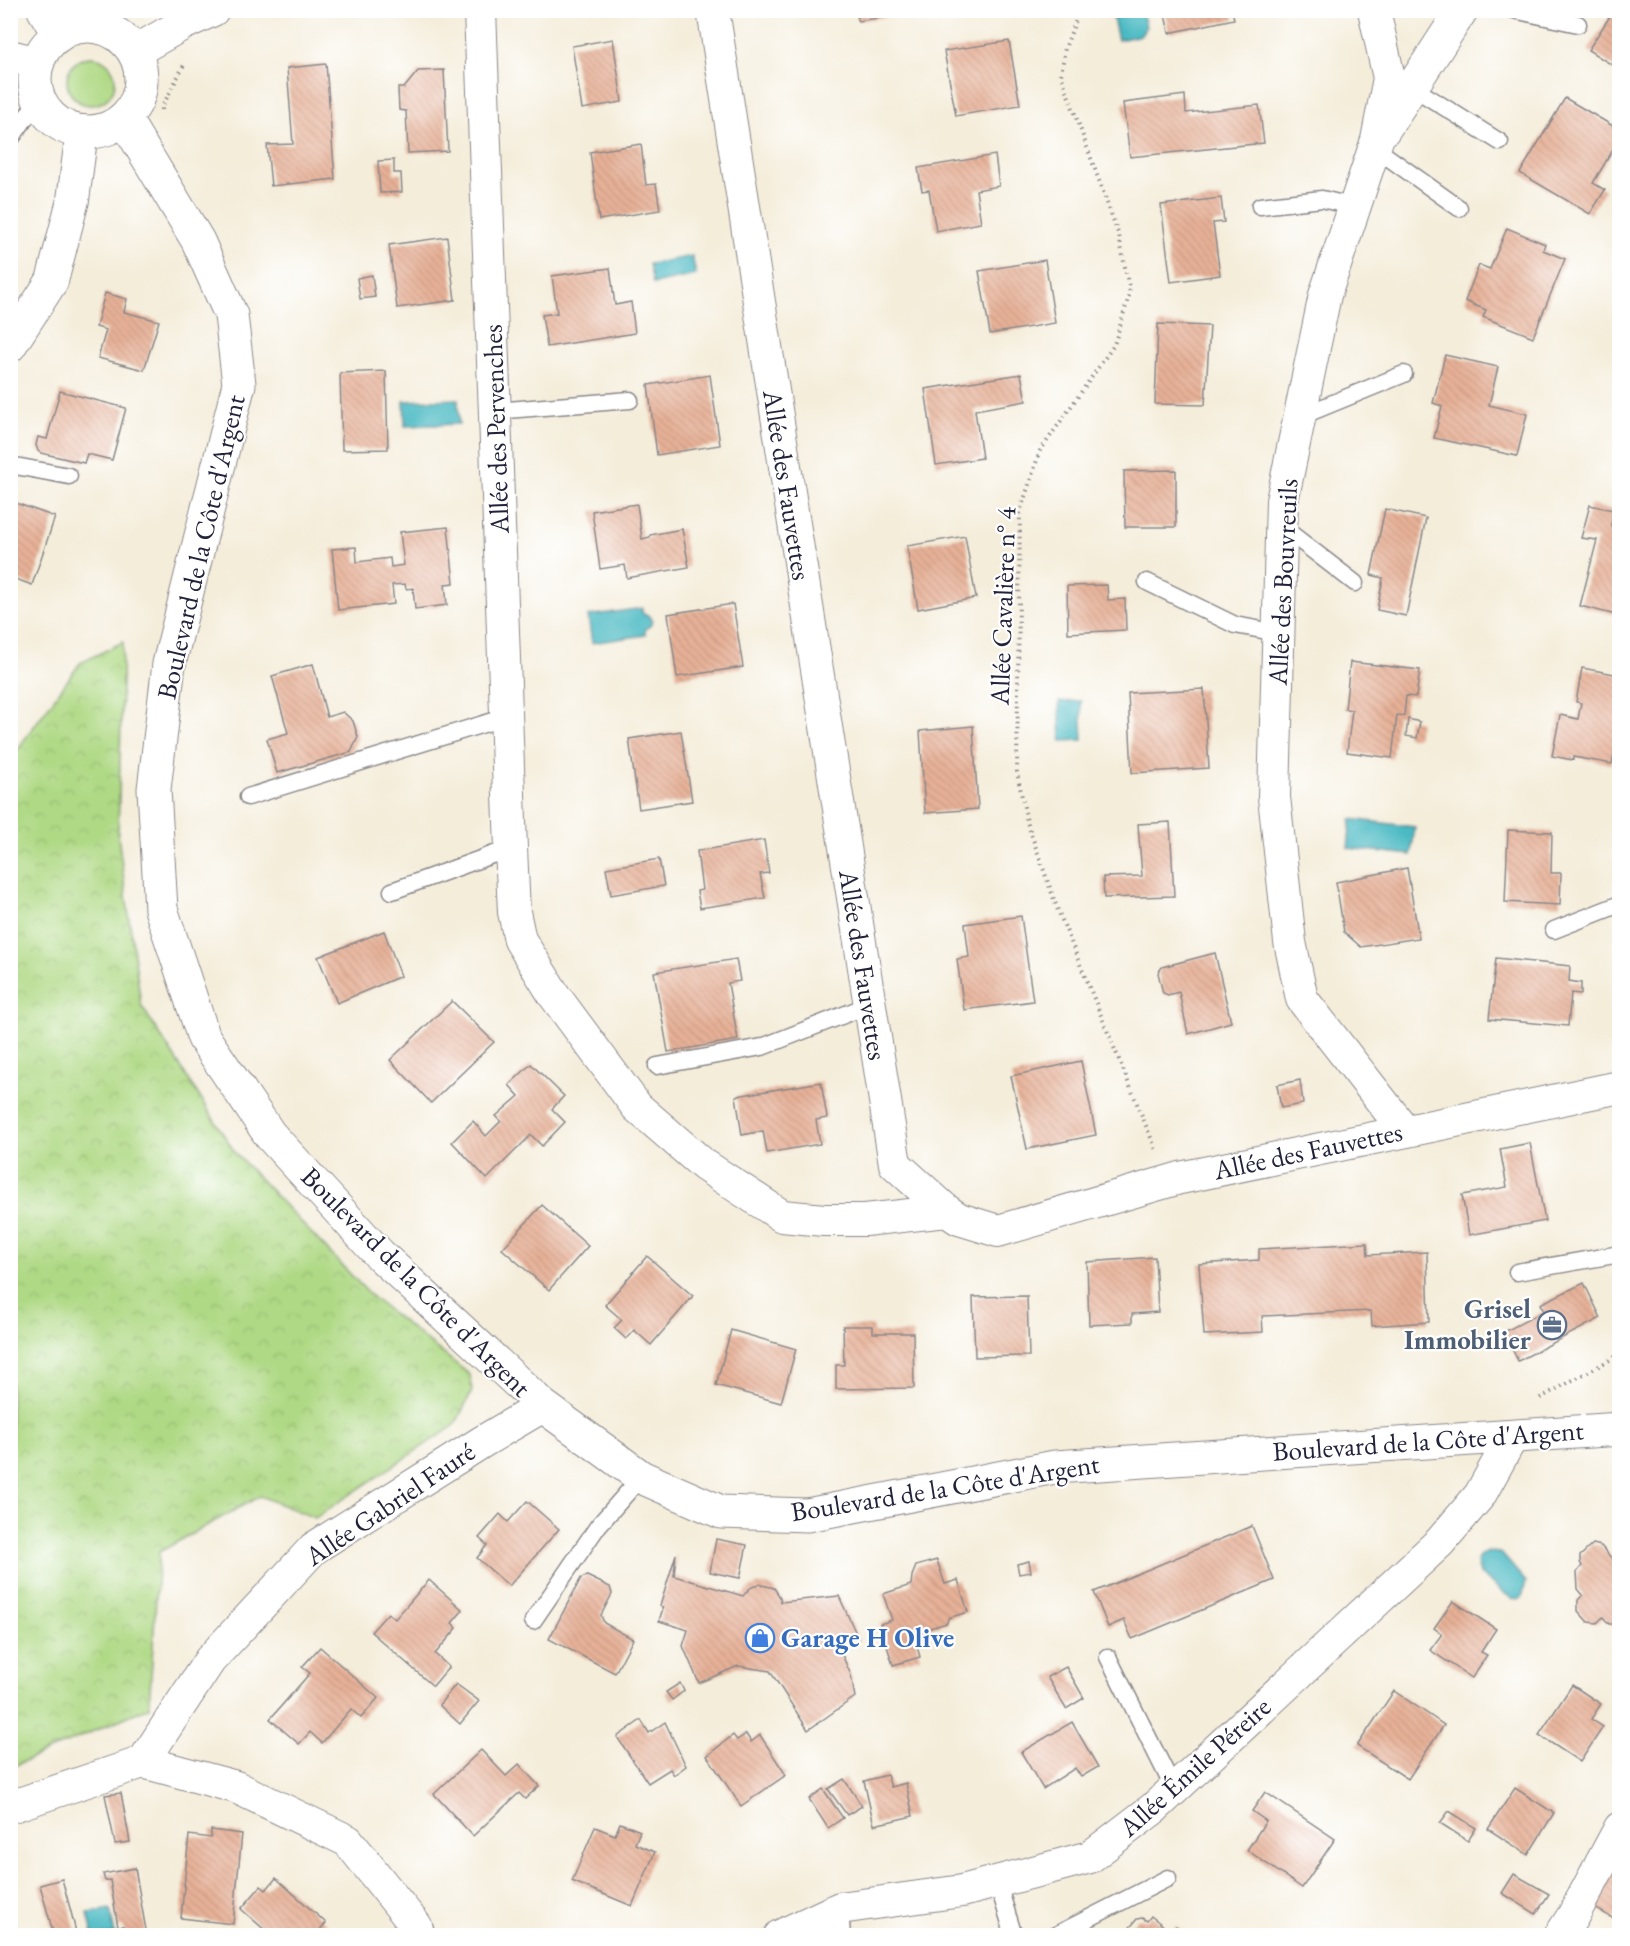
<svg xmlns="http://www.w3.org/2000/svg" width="1630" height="1946" viewBox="0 0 1630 1946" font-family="'EB Garamond',serif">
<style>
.green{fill:#afd984;stroke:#687e60;stroke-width:1.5}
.park{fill:url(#park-crowns);stroke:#687e60;stroke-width:1.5}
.water{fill:#4ab9c2;stroke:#366e7e;stroke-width:1.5}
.building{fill:url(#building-back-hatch)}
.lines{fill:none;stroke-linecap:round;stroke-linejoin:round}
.service-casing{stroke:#8b888a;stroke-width:19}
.minor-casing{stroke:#8b888a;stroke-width:34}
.secondary-casing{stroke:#8b888a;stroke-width:35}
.path{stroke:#8b888a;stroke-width:4;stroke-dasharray:1.5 4.5;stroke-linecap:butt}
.service{stroke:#fff;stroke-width:16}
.minor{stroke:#fff;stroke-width:32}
.secondary{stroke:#fff;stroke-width:33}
.labels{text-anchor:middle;stroke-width:4.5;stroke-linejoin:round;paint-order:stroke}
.street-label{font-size:27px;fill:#22223b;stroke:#fff}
.service-label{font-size:27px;font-weight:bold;fill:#4e5e75;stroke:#fff;text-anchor:end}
.shop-label{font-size:27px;font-weight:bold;fill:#366cbe;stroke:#fff;text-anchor:start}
</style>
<defs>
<pattern id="park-crowns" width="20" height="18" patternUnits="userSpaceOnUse" patternTransform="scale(1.5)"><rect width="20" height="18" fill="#afd984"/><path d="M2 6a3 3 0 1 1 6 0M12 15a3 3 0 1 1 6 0" fill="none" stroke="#96ba73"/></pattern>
<pattern id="building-back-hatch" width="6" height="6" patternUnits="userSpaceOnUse" patternTransform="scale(1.5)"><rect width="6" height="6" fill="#e7b197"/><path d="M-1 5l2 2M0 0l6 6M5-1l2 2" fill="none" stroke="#c69883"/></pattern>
</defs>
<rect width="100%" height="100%" fill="#fff"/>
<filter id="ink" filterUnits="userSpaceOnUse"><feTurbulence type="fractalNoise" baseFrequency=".0167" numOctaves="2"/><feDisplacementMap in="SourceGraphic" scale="12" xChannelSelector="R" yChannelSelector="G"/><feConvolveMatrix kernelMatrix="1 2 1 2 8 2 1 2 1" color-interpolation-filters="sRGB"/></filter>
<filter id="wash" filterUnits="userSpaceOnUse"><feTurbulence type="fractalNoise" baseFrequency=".008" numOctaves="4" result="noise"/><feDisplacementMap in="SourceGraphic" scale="24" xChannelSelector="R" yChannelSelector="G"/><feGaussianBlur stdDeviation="1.35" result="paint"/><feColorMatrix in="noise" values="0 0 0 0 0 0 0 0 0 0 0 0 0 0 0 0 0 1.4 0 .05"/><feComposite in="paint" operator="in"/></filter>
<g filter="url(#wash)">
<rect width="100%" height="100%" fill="#f4edda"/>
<!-- green -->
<circle class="green" cx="91" cy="81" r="24"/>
<!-- park -->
<polygon class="park" points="123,642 118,836 141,1005 236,1154 373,1298 470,1375 472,1391 455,1425 315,1518 260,1496 159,1552 149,1707 11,1767 11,758 80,663"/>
<!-- water -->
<g class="water">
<polygon points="1120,11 1142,11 1146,27 1141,35 1118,40 1113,18"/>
<polygon points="692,256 696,275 653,284 649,264"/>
<polygon points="458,399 459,424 405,426 404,401"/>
<polygon points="642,608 642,613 649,616 652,621 650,626 645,630 645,635 592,643 588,616"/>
<polygon points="1081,701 1083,740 1061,741 1059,702"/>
<polygon points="1351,819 1415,827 1411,855 1348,848"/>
<polygon points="1488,1552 1501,1553 1526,1582 1522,1597 1517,1599 1512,1599 1480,1574 1477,1561 1482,1555"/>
<polygon points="110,1909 115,1935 93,1935 88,1913"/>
</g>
<g id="blocks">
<!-- building -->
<g class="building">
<polygon points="856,10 919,10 919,12 858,21"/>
<polygon points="1164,10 1232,10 1234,19 1169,33"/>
<polygon points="1614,10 1620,10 1620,70 1588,50"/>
<polygon points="613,39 622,102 582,109 572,46"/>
<polygon points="1009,41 1020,105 956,116 944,51"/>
<polygon points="326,64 335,179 271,186 267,145 293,144 287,68"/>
<polygon points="444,70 448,151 408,153 406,111 399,110 398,88 404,88 418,71"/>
<polygon points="1185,95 1186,113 1259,105 1264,143 1130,157 1123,103"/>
<polygon points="1565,98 1620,130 1620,138 1593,183 1605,190 1590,214 1520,173"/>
<polygon points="641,144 646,185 656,184 660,210 599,220 590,152"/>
<polygon points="995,155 999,186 976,190 981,223 936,231 929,190 922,191 918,168"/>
<polygon points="394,160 394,173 401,173 402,192 380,193 378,161"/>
<polygon points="1221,198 1224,222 1213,223 1220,275 1171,282 1161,205"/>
<polygon points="10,226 15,228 11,240 10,240"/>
<polygon points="1507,228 1545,244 1543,250 1565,259 1533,337 1483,317 1486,310 1465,301 1479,265 1490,269"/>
<polygon points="447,237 455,300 397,308 389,245"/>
<polygon points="1045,260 1055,323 990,334 979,271"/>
<polygon points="610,268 615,305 631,302 635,333 547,347 542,315 557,313 552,276"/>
<polygon points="372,275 375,297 360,299 357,278"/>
<polygon points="105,293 127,299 124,312 159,321 144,370 98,358 106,330 96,327"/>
<polygon points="1158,324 1210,326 1205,405 1155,404"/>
<polygon points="1445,355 1498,367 1489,405 1527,414 1517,456 1434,438 1442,406 1433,403"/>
<polygon points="386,371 388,449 342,450 340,373"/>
<polygon points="1021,374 1026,401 975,410 982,458 936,465 925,389"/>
<polygon points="710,375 720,445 657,455 648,385"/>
<polygon points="60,391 126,408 112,460 87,454 84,463 41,453 38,451 36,445 38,437 47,439"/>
<polygon points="1176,470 1176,527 1125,527 1124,471"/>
<polygon points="10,501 55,517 32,585 10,577"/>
<polygon points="637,504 642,539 650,537 650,535 682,529 689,567 627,578 625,565 600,569 592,511"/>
<polygon points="1590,505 1613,510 1611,526 1620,528 1620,616 1580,606 1597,540 1581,538"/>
<polygon points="1385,509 1426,518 1406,616 1377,610 1383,578 1371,575"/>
<polygon points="448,527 454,583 445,584 447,605 415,609 413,588 406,589 405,584 392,585 394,604 338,610 332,549 356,547 357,562 390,558 391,567 404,565 400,532"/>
<polygon points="965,536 976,598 918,609 907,546"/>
<polygon points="1107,585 1108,600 1125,599 1126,630 1068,633 1067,586"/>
<polygon points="733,604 743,667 677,677 668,614"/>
<polygon points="1350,662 1420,670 1416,697 1406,696 1404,716 1397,715 1392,758 1347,752 1352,710 1345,709"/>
<polygon points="313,664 327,717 343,712 353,721 358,737 351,752 277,773 267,739 288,733 272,676"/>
<polygon points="1582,668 1620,675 1620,725 1612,764 1573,757 1573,760 1552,756 1560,715 1578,719 1581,703 1576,702"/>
<polygon points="1204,689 1209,768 1132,773 1128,693"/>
<polygon points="1408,719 1420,722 1417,738 1406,736"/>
<polygon points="973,726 978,809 925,813 920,731"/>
<polygon points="681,731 692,801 639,809 629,739"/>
<polygon points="1170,822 1174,896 1104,898 1103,877 1142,876 1138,824"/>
<polygon points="1508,830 1552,832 1551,873 1561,873 1560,905 1505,902"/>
<polygon points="764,840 769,873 760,874 765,898 700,908 697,891 702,890 697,851"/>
<polygon points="659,859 664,886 611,895 606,868"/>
<polygon points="1407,868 1419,938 1361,947 1344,932 1336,882"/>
<polygon points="1021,916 1033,1001 964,1010 957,959 969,957 965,924"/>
<polygon points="384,931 401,976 337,1003 318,957"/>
<polygon points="1215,953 1231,1022 1188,1034 1179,992 1168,995 1163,993 1158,973 1162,967"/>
<polygon points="1496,958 1570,966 1569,981 1581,983 1581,994 1571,993 1568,1026 1489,1019"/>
<polygon points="736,959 740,981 728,983 738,1040 668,1052 654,972"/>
<polygon points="452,1001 494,1042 431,1103 390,1060"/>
<polygon points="1081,1061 1096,1135 1027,1149 1011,1076"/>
<polygon points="531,1064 564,1096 552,1109 565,1122 542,1146 531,1135 487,1179 452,1142 473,1121 486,1136 501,1121 496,1116 519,1096 509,1085"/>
<polygon points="1300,1080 1303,1104 1281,1108 1277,1085"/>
<polygon points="821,1082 827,1118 816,1120 820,1144 767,1153 763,1131 742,1135 736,1096"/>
<polygon points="1530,1143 1545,1221 1469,1235 1462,1195 1507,1187 1500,1149"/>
<polygon points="542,1205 588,1246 549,1290 502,1249"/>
<polygon points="1367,1243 1368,1255 1427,1252 1429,1322 1372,1326 1371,1311 1262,1316 1263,1332 1204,1335 1199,1264 1259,1260 1259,1249"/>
<polygon points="647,1256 693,1296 651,1345 634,1330 626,1339 614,1328 622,1320 605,1305"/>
<polygon points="1155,1257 1158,1312 1132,1314 1132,1323 1089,1325 1087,1262"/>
<polygon points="1584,1283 1601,1318 1518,1361 1504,1332 1544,1311 1540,1304"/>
<polygon points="1027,1296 1029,1356 975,1357 973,1297"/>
<polygon points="843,1326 873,1326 873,1333 913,1333 914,1388 836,1389 836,1365 844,1365"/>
<polygon points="731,1330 796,1349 781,1403 716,1385"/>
<polygon points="527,1501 559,1529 509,1586 477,1558 487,1545 479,1538 500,1514 508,1522"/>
<polygon points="1252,1526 1274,1580 1132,1639 1124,1620 1108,1627 1094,1592"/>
<polygon points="716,1539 747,1545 740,1578 710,1572"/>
<polygon points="1593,1544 1601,1546 1613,1560 1620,1555 1620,1624 1609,1624 1603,1617 1597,1623 1588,1622 1578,1611 1578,1600 1583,1595 1578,1589 1577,1572 1582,1566 1580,1562 1580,1556"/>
<polygon points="676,1554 674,1576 743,1596 750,1588 759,1584 774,1588 780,1597 781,1602 839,1596 859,1640 839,1648 851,1675 855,1697 808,1730 770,1671 738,1666 699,1683 683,1646 688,1630 659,1621 663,1608 660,1606"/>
<polygon points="937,1560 945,1584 958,1580 968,1612 948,1618 947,1623 923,1630 924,1632 914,1636 920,1657 893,1665 880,1624 892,1620 883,1594 911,1585 912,1576 916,1566"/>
<polygon points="1029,1561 1031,1572 1019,1574 1017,1564"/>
<polygon points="587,1576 610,1587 612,1594 601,1615 604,1623 633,1639 615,1673 549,1639 581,1578"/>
<polygon points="429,1580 463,1610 452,1623 457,1628 435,1654 449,1667 433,1686 371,1632 388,1613 395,1619"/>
<polygon points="1453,1601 1496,1629 1481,1652 1487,1655 1472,1678 1430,1650 1442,1634 1434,1628"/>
<polygon points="320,1647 378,1698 361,1718 351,1709 322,1743 310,1732 299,1744 270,1719 310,1673 302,1667"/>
<polygon points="1066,1667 1084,1698 1066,1709 1047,1677"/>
<polygon points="680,1683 684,1691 672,1700 666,1692"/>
<polygon points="456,1684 479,1701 460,1724 439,1705"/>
<polygon points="1572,1685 1601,1704 1591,1719 1603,1727 1580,1762 1539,1735"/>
<polygon points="1394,1691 1444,1725 1408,1779 1357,1746"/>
<polygon points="641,1720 649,1733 665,1722 686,1766 674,1775 670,1769 648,1783 617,1737"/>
<polygon points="1072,1722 1098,1767 1081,1777 1075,1768 1043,1789 1021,1752"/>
<polygon points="746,1734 751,1742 760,1735 786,1775 741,1806 707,1756 733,1735 737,1740"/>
<polygon points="481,1750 506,1776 519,1764 539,1786 525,1799 519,1793 473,1836 434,1794"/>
<polygon points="887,1775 891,1787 906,1783 913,1816 874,1825 864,1781"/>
<polygon points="844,1779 862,1806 847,1815 828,1789"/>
<polygon points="1515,1788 1554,1813 1528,1855 1488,1829"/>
<polygon points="823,1789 843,1818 828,1828 809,1799"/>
<polygon points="1265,1792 1335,1839 1302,1888 1247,1850 1266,1821 1252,1811"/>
<polygon points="121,1793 130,1842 115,1844 105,1795"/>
<polygon points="1449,1811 1476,1828 1468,1841 1440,1823"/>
<polygon points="620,1823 640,1831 635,1844 655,1852 632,1906 572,1881 595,1827 615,1835"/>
<polygon points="211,1830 242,1834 233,1924 181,1918 189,1835 211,1838"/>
<polygon points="135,1868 147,1936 125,1936 123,1926 118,1927 110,1880 105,1881 103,1874"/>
<polygon points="1612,1871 1620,1876 1620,1909 1614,1919 1593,1907"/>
<polygon points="1514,1874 1549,1894 1536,1914 1502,1893"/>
<polygon points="276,1878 326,1923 314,1936 266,1936 268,1933 241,1909 261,1886 266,1890"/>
<polygon points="62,1879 71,1912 77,1936 54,1936 40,1885"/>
<polygon points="1151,1916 1171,1932 1176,1926 1187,1936 1123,1936 1137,1919 1142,1918 1147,1921"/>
</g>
</g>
</g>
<g filter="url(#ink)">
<use href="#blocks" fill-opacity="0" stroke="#8b888a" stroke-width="1.5"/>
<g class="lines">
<!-- service casing -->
<g class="service-casing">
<g id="service">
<polyline points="1514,10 1578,24"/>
<polyline points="1412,87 1500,142"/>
<polyline points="10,140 39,99"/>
<polyline points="1375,148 1459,208"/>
<polyline points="1260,206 1322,199 1355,207"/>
<polyline points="495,411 630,400"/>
<polyline points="1299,417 1404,374"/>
<polyline points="10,465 69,476"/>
<polyline points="1281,526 1355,583"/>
<polyline points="1147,582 1235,625 1278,633"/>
<polyline points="248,797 506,717"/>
<polyline points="392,891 511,848"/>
<polyline points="1554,930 1620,904"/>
<polyline points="657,1066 762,1047 869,1005"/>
<polyline points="1517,1272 1620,1254"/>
<polyline points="533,1621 598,1526 641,1477"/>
<polyline points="1108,1657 1174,1789"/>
<polyline points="997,1881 1014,1936"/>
<polyline points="840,1908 842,1936"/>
<polyline points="1054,1936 1168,1878"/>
</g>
</g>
<!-- minor casing -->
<g class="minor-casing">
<g id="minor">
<polyline points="480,10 511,848 514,912 520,940 554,995 637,1107 704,1165 782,1216 824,1220 865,1220 947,1211"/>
<polyline points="713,10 895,1164 947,1211 959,1219 998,1231 1180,1178 1620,1087"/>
<polyline points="1374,10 1389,78 1377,140 1325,295 1282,501 1274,797 1290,942 1302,999 1405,1131"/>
<polyline points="134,52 183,24 213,10"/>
<polyline points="10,56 38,63"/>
<polyline points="1384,130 1462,10"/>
<polyline points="10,346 52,281 73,200 82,131"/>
<polyline points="143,1762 210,1660 314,1548 482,1442 543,1406"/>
<polyline points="10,1807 143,1762 236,1787 348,1841 416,1926 419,1936"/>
<polyline points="780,1936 840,1908 962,1891 1090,1857 1154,1808 1440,1542 1480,1495 1512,1437"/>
<polyline points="1560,1936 1573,1916 1620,1828"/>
</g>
</g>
<!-- secondary casing -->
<g class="secondary-casing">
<g id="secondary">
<polyline points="44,10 59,35"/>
<circle cx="88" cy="79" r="53"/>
<polyline points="124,118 198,241 231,315 239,384 169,664 154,789 161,909 204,1038 270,1135 379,1254 543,1406 641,1477 721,1512 807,1515 1055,1467 1620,1429"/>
</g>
</g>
<!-- path -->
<g class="path">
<polyline points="1080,10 1065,48 1061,75 1119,236 1130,293 1114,345 1040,451 1020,512 1017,772 1027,822 1057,908 1156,1150"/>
<polyline points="162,110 162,107 185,63"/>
<polyline points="1540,1398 1617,1356 1620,1352"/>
</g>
<!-- service -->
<use href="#service" class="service"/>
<!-- minor -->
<use href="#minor" class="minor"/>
<!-- secondary -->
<use href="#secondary" class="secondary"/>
</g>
</g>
<!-- icons -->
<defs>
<g id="office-ring" transform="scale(1.5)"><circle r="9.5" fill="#fff" stroke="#5c6f8a" stroke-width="1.5"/><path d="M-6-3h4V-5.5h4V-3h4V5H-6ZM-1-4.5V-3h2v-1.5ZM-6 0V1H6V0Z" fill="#5c6f8a"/></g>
<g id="shop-ring" transform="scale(1.5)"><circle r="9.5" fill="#fff" stroke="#3f7fe0" stroke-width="1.5"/><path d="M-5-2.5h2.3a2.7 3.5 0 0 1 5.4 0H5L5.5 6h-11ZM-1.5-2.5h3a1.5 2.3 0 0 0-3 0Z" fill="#3f7fe0"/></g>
</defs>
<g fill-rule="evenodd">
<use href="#office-ring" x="1552" y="1325"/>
<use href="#shop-ring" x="760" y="1638"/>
</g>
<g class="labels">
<!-- street labels -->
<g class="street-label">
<text transform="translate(496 429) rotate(-92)" y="9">Allée des Pervenches</text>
<text transform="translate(787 485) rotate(81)" y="9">Allée des Fauvettes</text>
<text transform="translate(201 547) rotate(-77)" y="9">Boulevard de la Côte d'Argent</text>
<text transform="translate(1283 582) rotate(-87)" y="9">Allée des Bouvreuils</text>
<text transform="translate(1003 606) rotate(-88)" y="9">Allée Cavalière n° 4</text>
<text transform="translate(863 965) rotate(81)" y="9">Allée des Fauvettes</text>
<text transform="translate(1308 1151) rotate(-12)" y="9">Allée des Fauvettes</text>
<text transform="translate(416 1282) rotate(45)" y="9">Boulevard de la Côte d'Argent</text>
<text transform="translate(1428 1441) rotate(-4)" y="9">Boulevard de la Côte d'Argent</text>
<text transform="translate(945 1488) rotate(-9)" y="9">Boulevard de la Côte d'Argent</text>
<text transform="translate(390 1504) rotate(-34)" y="9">Allée Gabriel Fauré</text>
<text transform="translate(1195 1767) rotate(-42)" y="9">Allée Émile Péreire</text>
</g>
<!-- service labels -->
<g class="service-label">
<text x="1531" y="1318">Grisel<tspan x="1531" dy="31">Immobilier</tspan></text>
</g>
<!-- shop labels -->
<g class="shop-label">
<text x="781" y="1647">Garage H Olive</text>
</g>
</g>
<!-- margin -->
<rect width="1630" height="1946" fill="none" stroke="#fff" stroke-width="36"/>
</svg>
